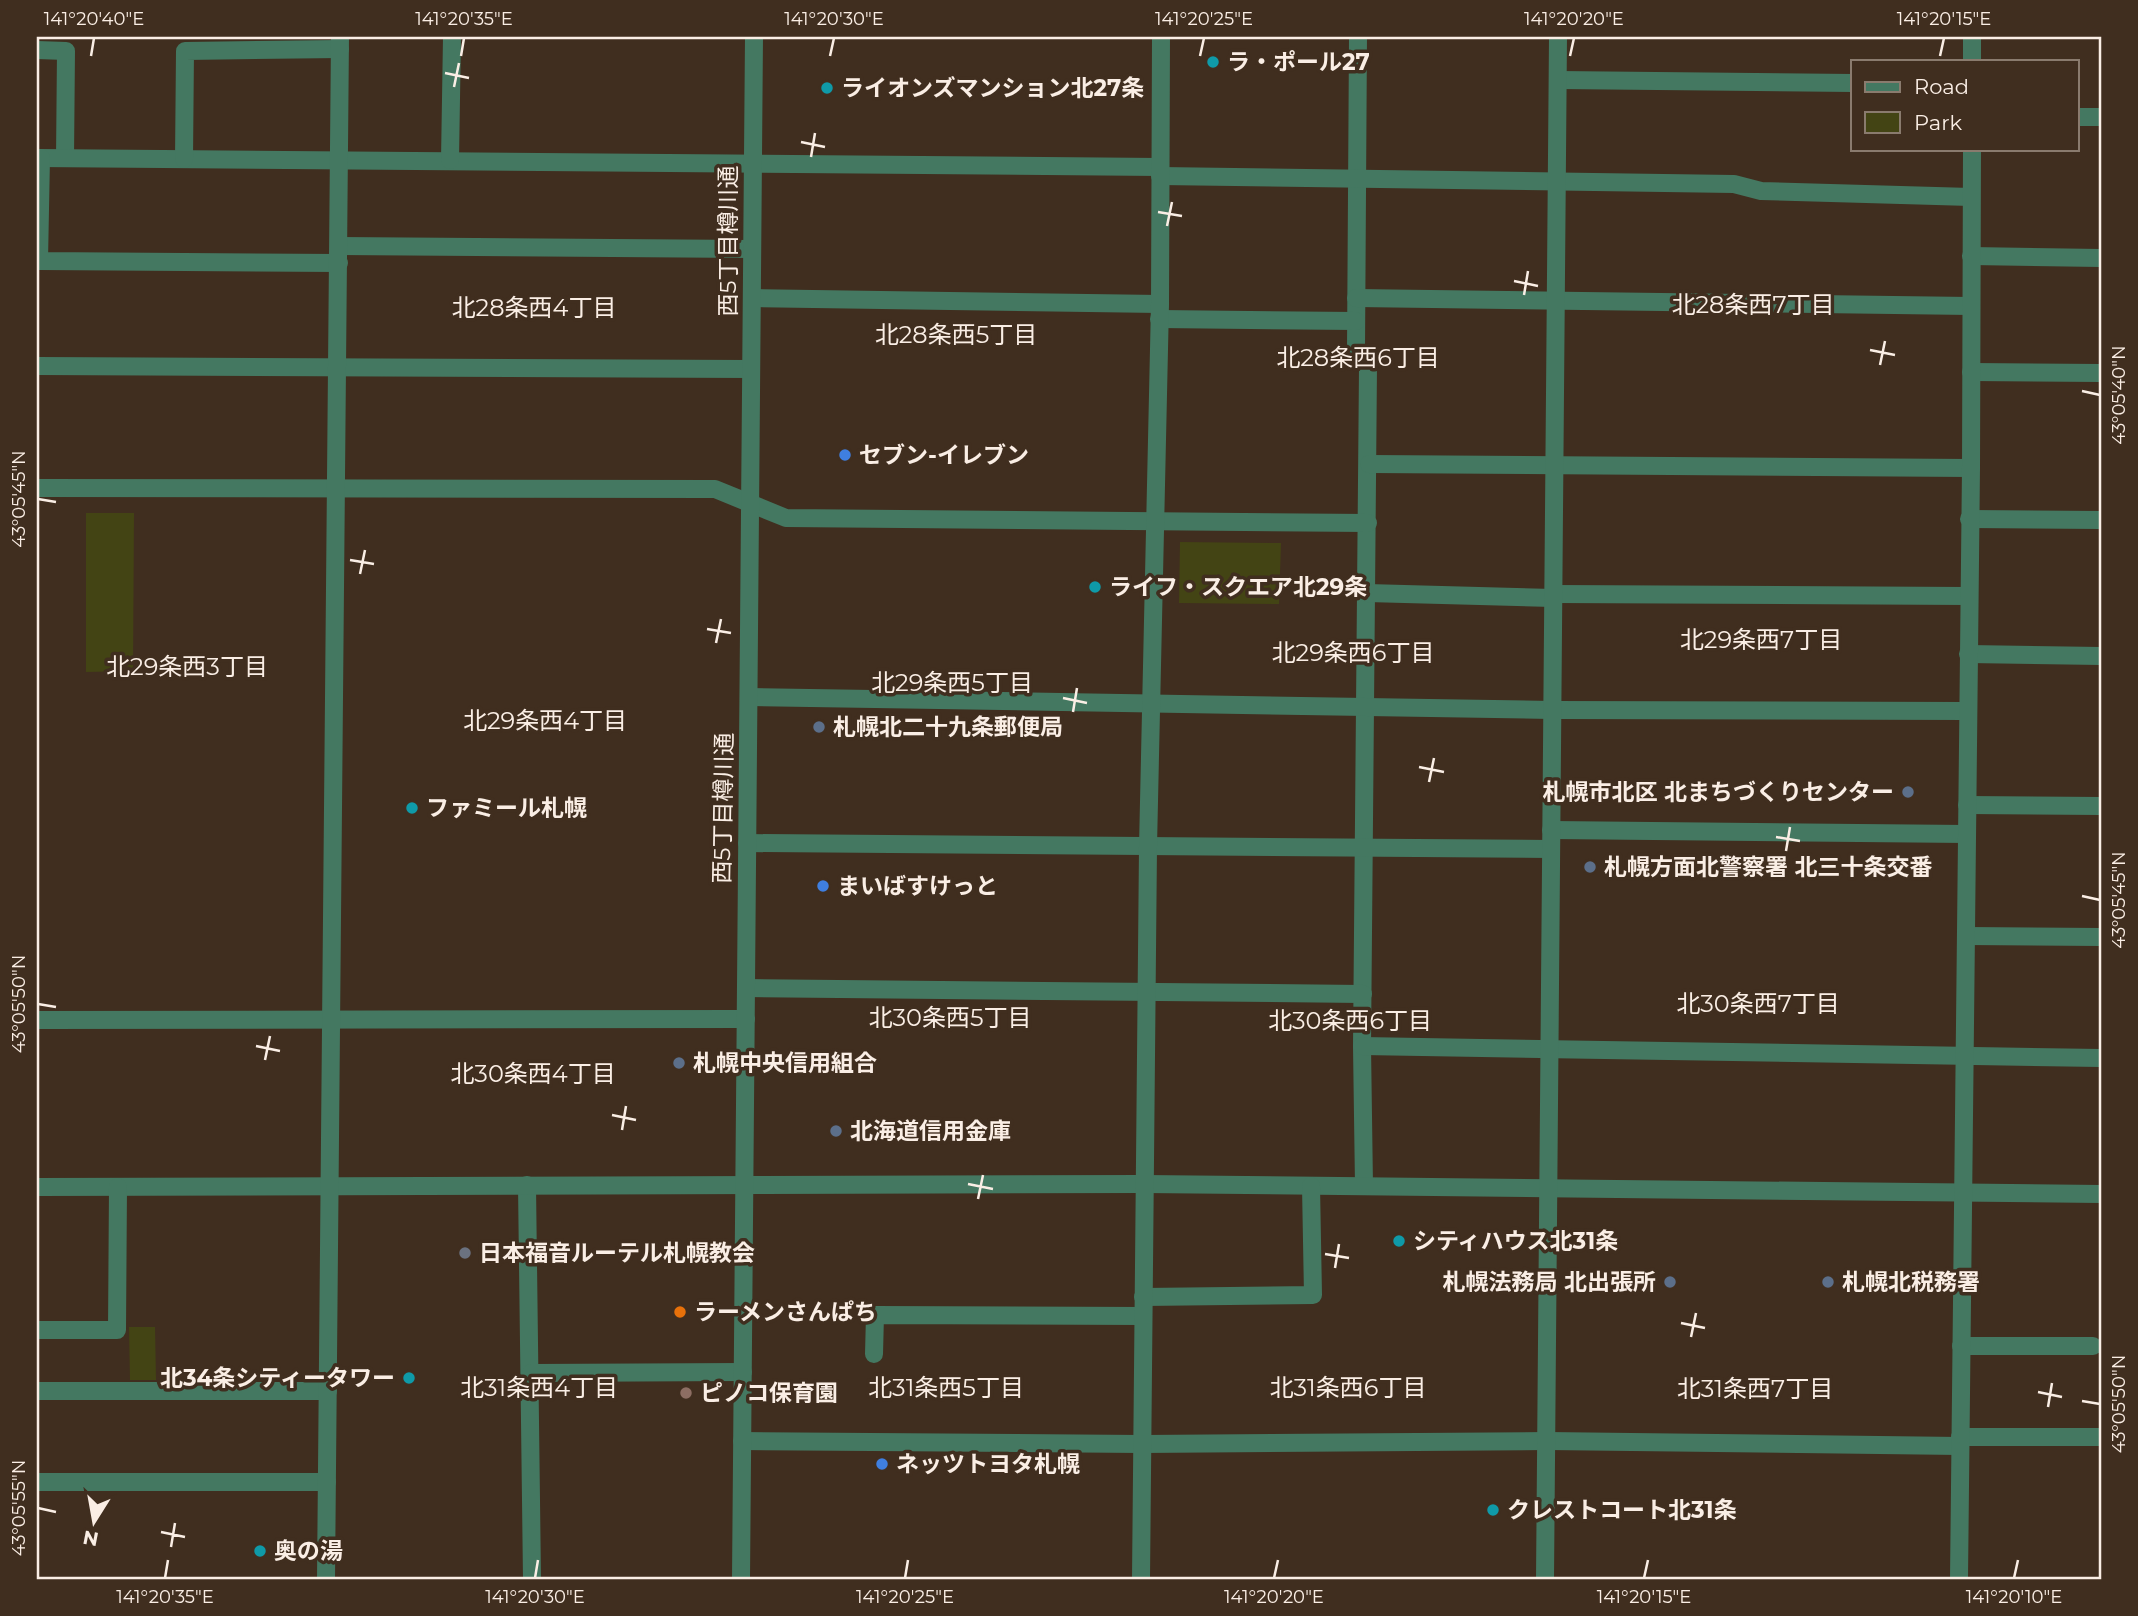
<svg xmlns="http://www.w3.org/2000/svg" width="2138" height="1616" viewBox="0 0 2138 1616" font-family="Montserrat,'Noto Sans JP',sans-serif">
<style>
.green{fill:#434414}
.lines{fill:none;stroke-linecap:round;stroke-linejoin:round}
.minor{stroke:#447861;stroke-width:18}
.ticks{fill:none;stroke:#faeee5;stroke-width:2.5}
.culture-dot{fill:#0f9aa8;stroke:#402e1f;stroke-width:2.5}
.shop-dot{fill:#3f7fe0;stroke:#402e1f;stroke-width:2.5}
.service-dot{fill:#5c6f8a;stroke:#402e1f;stroke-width:2.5}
.worship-dot{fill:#6b7280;stroke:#402e1f;stroke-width:2.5}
.food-dot{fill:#e8710a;stroke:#402e1f;stroke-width:2.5}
.education-dot{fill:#8d6e63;stroke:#402e1f;stroke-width:2.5}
.labels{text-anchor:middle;stroke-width:7;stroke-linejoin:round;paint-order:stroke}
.poi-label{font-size:23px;font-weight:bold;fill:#faeee5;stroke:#402e1f;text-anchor:start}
.street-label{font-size:23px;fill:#faeee5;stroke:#402e1f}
.neighbourhood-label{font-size:24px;fill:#faeee5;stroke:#402e1f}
.neatline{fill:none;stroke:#faeee5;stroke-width:2.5}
.ticks-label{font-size:18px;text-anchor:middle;fill:#faeee5}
</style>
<rect width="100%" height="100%" fill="#402e1f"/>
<!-- green -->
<g class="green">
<polygon points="86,513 134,513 133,671 86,672"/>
<polygon points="1180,542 1281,543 1279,604 1179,603"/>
<polygon points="129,1327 155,1327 156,1380 130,1380"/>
</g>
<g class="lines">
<!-- minor -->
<g class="minor">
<polyline points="1358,37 1356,350 1368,367 1362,1046 1364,1186"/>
<polyline points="37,50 66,51 65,158"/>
<polyline points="1972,61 1972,37"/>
<polyline points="1558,80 1853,83"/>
<polyline points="2077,117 2101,117"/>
<polyline points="37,158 1160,167"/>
<polyline points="41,158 39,261 339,263"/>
<polyline points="184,159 185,51 340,49"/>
<polyline points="450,160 452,37"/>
<polyline points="1160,176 1734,184 1761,191 1971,197"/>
<polyline points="339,246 752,249"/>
<polyline points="1971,256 2101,258"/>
<polyline points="752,298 1160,304"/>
<polyline points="1356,298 1971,306"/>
<polyline points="1159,319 1356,321"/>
<polyline points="37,366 751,369"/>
<polyline points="1971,372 2101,373"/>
<polyline points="1369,464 1971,468"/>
<polyline points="37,488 715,489 786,518 1368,523"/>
<polyline points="1969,519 2101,520"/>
<polyline points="1367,593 1553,598"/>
<polyline points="1553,594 1968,596"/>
<polyline points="1968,654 2101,656"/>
<polyline points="749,697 1552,710 1968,711"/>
<polyline points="1967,805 2101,806"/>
<polyline points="1551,830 1967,834"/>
<polyline points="747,843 1551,849"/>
<polyline points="1966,936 2101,937"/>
<polyline points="746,988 1363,994"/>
<polyline points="37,1020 746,1019"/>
<polyline points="1362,1046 2101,1058"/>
<polyline points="527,1185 532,1579"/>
<polyline points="37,1187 1144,1184 2101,1194"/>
<polyline points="1143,1297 1313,1295 1311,1186"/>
<polyline points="37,1330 117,1330 118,1187"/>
<polyline points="1961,1346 2093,1346"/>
<polyline points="874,1354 875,1315 1143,1316"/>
<polyline points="531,1373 743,1372"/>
<polyline points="37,1391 328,1391"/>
<polyline points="1960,1437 2101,1437"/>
<polyline points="742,1441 1142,1444 1547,1441 1960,1446"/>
<polyline points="37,1482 327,1482"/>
<polyline points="326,1579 340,37"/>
<polyline points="741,1579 754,37"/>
<polyline points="1141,1579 1148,847 1160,304 1161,37"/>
<polyline points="1545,1579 1558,37"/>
<polyline points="1959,1579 1971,468 1972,149"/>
</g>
</g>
<!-- ticks -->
<path class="ticks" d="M91,56L94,38M461,56L464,38M830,56L834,38M1200,56L1204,38M1570,56L1574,38M1940,56L1944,38M445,73L469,78M454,87L459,63M801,142L825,147M811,157L815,133M1158,212L1182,216M1167,226L1172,202M1514,281L1538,286M1524,295L1528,271M1870,350L1895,355M1880,365L1885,341M2082,391L2100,395M38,499L56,502M350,560L374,564M360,574L365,550M707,629L731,633M716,643L721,619M1063,698L1087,703M1073,712L1077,688M1419,767L1444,772M1429,782L1434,758M1776,837L1800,841M1786,851L1790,827M2082,896L2100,900M38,1004L56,1007M256,1046L280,1051M265,1060L270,1036M612,1115L636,1120M622,1130L626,1106M968,1184L993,1189M978,1199L983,1175M1325,1254L1349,1258M1335,1268L1339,1244M1681,1323L1705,1328M1691,1337L1696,1313M2038,1392L2062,1397M2082,1401L2100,1404M2048,1407L2052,1383M38,1508L56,1512M161,1532L185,1537M171,1547L175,1523M165,1578L168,1560M535,1578L538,1560M905,1578L908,1560M1274,1578L1278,1560M1644,1578L1648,1560M2014,1578L2018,1560"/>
<!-- markers -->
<g class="culture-dot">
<circle cx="1213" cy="62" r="7"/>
<circle cx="827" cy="88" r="7"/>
<circle cx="1095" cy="587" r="7"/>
<circle cx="412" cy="808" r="7"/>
<circle cx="1399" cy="1241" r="7"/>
<circle cx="409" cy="1378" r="7"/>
<circle cx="1493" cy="1510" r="7"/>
<circle cx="260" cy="1551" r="7"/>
</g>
<g class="shop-dot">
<circle cx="845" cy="455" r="7"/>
<circle cx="823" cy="886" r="7"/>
<circle cx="882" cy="1464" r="7"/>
</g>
<g class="service-dot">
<circle cx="819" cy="727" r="7"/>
<circle cx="1908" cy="792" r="7"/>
<circle cx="1590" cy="867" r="7"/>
<circle cx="679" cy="1063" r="7"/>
<circle cx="836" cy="1131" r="7"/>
<circle cx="1670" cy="1282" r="7"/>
<circle cx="1828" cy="1282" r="7"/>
</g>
<circle class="worship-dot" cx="465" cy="1253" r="7"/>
<circle class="food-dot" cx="680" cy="1312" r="7"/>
<circle class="education-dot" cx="686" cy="1393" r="7"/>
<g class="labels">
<!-- poi labels -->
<g class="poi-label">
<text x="1227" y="70">ラ・ポール27</text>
<text x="841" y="96">ライオンズマンション北27条</text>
<text x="859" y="463">セブン-イレブン</text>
<text x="1109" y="595">ライフ・スクエア北29条</text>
<text x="833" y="735">札幌北二十九条郵便局</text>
<text x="1894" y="800" text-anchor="end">札幌市北区 北まちづくりセンター</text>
<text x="426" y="816">ファミール札幌</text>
<text x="1604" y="875">札幌方面北警察署 北三十条交番</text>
<text x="837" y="894">まいばすけっと</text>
<text x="693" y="1071">札幌中央信用組合</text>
<text x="850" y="1139">北海道信用金庫</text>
<text x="1413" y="1249">シティハウス北31条</text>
<text x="479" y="1261">日本福音ルーテル札幌教会</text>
<text x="1656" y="1290" text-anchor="end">札幌法務局 北出張所</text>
<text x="1842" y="1290">札幌北税務署</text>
<text x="694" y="1320">ラーメンさんぱち</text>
<text x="395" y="1386" text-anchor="end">北34条シティータワー</text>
<text x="700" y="1401">ピノコ保育園</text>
<text x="896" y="1472">ネッツトヨタ札幌</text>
<text x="1507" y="1518">クレストコート北31条</text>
<text x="274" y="1559">奥の湯</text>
</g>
<!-- street labels -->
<g class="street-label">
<text transform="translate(728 241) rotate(-90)" y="8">西5丁目樽川通</text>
<text transform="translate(723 808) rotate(-89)" y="8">西5丁目樽川通</text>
</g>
<!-- neighbourhood labels -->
<g class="neighbourhood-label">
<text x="1753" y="313">北28条西7丁目</text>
<text x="534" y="316">北28条西4丁目</text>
<text x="956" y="343">北28条西5丁目</text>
<text x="1358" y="366">北28条西6丁目</text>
<text x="1761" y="648">北29条西7丁目</text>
<text x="1353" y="661">北29条西6丁目</text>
<text x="187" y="675">北29条西3丁目</text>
<text x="952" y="691">北29条西5丁目</text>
<text x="545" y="729">北29条西4丁目</text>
<text x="1758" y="1012">北30条西7丁目</text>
<text x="950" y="1026">北30条西5丁目</text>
<text x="1350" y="1029">北30条西6丁目</text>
<text x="533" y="1082">北30条西4丁目</text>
<text x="539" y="1396">北31条西4丁目</text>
<text x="946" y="1396">北31条西5丁目</text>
<text x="1348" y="1396">北31条西6丁目</text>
<text x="1755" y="1397">北31条西7丁目</text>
</g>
</g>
<!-- border -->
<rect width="2138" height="1616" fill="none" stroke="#402e1f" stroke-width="77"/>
<!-- legend -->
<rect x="1851" y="60" width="228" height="91" fill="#402e1f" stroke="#8a7b6e" stroke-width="2"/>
<rect x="1865" y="82" width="35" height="10" fill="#447861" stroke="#8a7b6e" stroke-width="2"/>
<text x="1914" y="94" font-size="21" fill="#faeee5">Road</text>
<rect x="1865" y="112" width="35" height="21" fill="#434414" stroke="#8a7b6e" stroke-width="2"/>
<text x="1914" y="130" font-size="21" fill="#faeee5">Park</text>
<!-- north arrow -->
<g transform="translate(94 1522) rotate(191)" stroke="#402e1f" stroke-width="5" paint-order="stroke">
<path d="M0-5L12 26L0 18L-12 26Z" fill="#faeee5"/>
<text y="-10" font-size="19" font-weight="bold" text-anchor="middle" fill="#faeee5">N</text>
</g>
<rect x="38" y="38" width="2062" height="1540" class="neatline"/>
<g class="ticks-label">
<text x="94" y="25">141°20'40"E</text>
<text x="464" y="25">141°20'35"E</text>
<text x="834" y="25">141°20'30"E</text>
<text x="1204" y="25">141°20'25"E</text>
<text x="1574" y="25">141°20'20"E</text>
<text x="1944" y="25">141°20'15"E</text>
<text transform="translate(2119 395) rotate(-90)" y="6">43°05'40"N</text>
<text transform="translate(19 499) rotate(-90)" y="6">43°05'45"N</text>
<text transform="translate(2119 900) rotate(-90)" y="6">43°05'45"N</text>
<text transform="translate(19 1004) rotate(-90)" y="6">43°05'50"N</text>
<text transform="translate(2119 1404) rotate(-90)" y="6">43°05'50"N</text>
<text transform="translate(19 1508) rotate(-90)" y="6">43°05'55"N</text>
<text x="165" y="1603">141°20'35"E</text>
<text x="535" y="1603">141°20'30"E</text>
<text x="905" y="1603">141°20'25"E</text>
<text x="1274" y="1603">141°20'20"E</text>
<text x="1644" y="1603">141°20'15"E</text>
<text x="2014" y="1603">141°20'10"E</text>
</g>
</svg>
